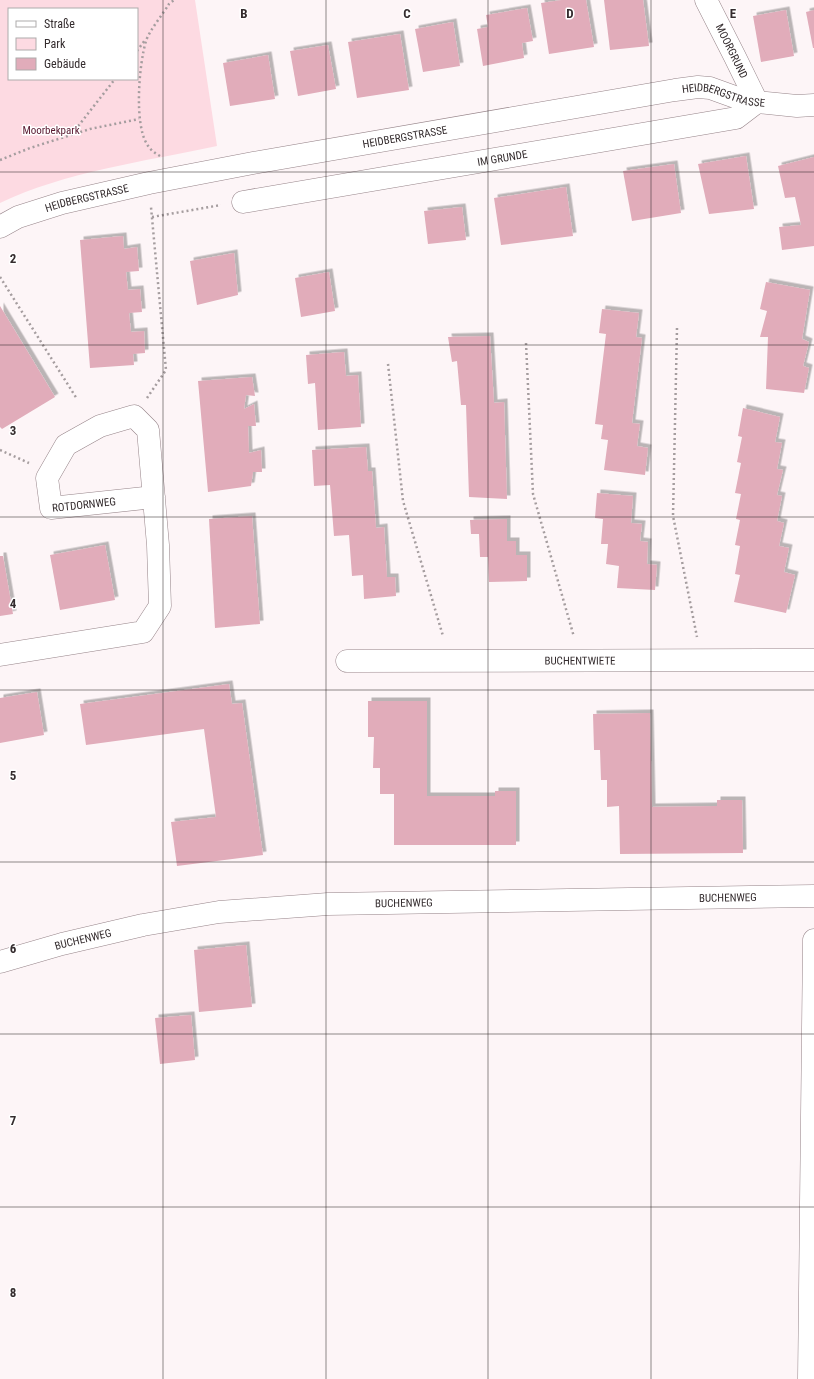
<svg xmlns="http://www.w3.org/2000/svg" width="814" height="1379" viewBox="0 0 814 1379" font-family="'Roboto Condensed',sans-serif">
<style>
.green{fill:#fddae2;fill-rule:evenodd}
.building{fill:#e1acba;filter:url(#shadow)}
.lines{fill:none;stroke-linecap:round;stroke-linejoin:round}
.minor-casing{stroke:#968489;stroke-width:23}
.path{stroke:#a59d9f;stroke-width:2.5;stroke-dasharray:2 3;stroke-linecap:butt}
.minor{stroke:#fff;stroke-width:22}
.grid{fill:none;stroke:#342c2e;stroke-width:1;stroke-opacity:0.55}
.labels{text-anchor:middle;stroke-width:3;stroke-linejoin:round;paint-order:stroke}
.street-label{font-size:11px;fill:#342c2e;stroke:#fff}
.park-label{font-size:11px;fill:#581930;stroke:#fff}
.grid-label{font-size:13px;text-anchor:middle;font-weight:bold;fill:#342c2e;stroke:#fff;stroke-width:3;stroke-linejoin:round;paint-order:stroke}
</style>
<defs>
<filter id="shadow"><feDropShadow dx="3.5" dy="-3.5" stdDeviation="0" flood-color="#0004"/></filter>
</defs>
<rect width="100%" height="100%" fill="#fdf5f7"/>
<!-- green -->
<path class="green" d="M0,0H195L217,146C147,161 64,172 0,203ZM9,9H137V79H9Z"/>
<!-- building -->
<g class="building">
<polygon points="562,0 586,0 594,47 549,54 541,3"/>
<polygon points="604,0 643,0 649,46 610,50"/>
<polygon points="527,8 533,41 522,43 524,58 483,66 477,29 488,27 486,15"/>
<polygon points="786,10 794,56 761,62 753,16"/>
<polygon points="814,10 814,48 813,48 806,12"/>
<polygon points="453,22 460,66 423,72 415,29"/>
<polygon points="400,34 409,90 357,98 348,42"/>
<polygon points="328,45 336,89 298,96 290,51"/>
<polygon points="268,55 275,99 230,106 223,63"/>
<polygon points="746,156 754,209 709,214 698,164"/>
<polygon points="814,157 814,246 782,250 779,227 801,225 795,197 785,198 778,166"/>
<polygon points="674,164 681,213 632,221 623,171"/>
<polygon points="566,187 573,236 501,245 494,198"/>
<polygon points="462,207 466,240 428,244 424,211"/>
<polygon points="123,236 124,249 137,247 139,271 126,272 128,290 140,289 142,312 129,313 131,332 144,331 145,353 133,354 134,365 90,368 80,240"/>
<polygon points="234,253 238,295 197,305 190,261"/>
<polygon points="329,272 335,311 301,317 295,278"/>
<polygon points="766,282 810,290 802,339 809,342 803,366 809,368 804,393 766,389 768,337 760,337 767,311 760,309"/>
<polygon points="0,306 55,397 2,429 0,427"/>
<polygon points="602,309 639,313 636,337 642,338 632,423 640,424 637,446 648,448 645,475 604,470 608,440 601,439 603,425 595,424 606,334 599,333"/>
<polygon points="490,336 494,403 504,402 507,499 469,497 466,405 461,405 457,361 452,362 448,337"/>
<polygon points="344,352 346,376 358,375 361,427 318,430 315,383 308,384 306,355"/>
<polygon points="252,377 255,396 246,395 244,409 254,404 256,426 248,426 249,453 261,450 262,472 253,472 251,486 208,492 198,381"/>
<polygon points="743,408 780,417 775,442 782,443 777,469 783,470 777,495 782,496 777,521 784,523 779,546 789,548 784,572 795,575 786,613 734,602 740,575 735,574 740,546 735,545 740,520 736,519 741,494 735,493 741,463 737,462 742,437 738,436"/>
<polygon points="366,447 368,471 372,471 376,528 384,527 387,577 395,577 396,596 364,599 363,575 352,576 349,535 334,536 330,485 314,486 312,450"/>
<polygon points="597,493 633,496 631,523 642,524 640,541 648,542 647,564 657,565 655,590 617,588 619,566 606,564 608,544 601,544 603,519 595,518"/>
<polygon points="252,516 260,624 215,628 209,519"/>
<polygon points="507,519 507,541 516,541 516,555 527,555 527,581 489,582 488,557 480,557 479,534 471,534 470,520"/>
<polygon points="105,545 115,600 60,610 50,555"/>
<polygon points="0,556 3,556 13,614 0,616"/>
<polygon points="229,684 232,704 242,703 263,855 177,866 171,822 216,817 204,729 86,745 80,704"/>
<polygon points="37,692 44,735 0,743 0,698"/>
<polygon points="368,701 427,701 427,796 495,796 495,791 516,791 516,845 394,845 394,794 380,794 380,768 373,768 374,737 368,737"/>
<polygon points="650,713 652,807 717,806 717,800 742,800 743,853 620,854 619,806 607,807 607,780 601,780 600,750 594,750 593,714"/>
<polygon points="246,945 252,1007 199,1012 194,950"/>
<polygon points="191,1015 195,1060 160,1064 155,1018"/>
</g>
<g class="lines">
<!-- minor casing -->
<g class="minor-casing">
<g id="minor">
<path id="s1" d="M243,202L736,118L757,102L735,57L706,0"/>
<path id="s2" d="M0,227L18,217L62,203L149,183L253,163L675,90L698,87L710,88L746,101L797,106L814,105"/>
<path id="s3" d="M0,655L143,632L160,606L158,545L148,430L134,416L100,426L66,445L47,478L51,508L154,497"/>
<path id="s4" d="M347,661L814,660"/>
<path id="s5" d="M0,962L62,944L143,925L219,912L328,904L814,896"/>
<polyline points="809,1379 814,940"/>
</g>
</g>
<!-- path -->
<g class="path">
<polyline points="137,51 145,40"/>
<polyline points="72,134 115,79"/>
<path d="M160,156C155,153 150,150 147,144C134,124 139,64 146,41C149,31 163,14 169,4L174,0"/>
<polyline points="0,160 30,148 90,129 139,119"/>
<polyline points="152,217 221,205"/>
<polyline points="0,277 77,399"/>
<polyline points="677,328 673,516 697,637"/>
<polyline points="526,343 533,494 574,637"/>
<polyline points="388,364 403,501 443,636"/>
<polyline points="147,398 166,370 151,207"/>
<polyline points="0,450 29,463"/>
</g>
<!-- minor -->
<use href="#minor" class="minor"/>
</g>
<!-- grid -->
<path class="grid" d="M163,0V1379M326,0V1379M488,0V1379M651,0V1379M0,172H814M0,345H814M0,517H814M0,690H814M0,862H814M0,1034H814M0,1207H814"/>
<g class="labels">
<!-- street labels -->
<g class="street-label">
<text transform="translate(732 51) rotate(64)" y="4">MOORGRUND</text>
<text dy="4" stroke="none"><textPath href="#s2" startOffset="740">HEIDBERGSTRASSE</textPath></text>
<text dy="4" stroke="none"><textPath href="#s2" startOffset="416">HEIDBERGSTRASSE</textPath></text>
<text dy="4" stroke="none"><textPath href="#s1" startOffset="263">IM GRUNDE</textPath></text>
<text dy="4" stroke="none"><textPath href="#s2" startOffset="92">HEIDBERGSTRASSE</textPath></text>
<text dy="4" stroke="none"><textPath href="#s3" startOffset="548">ROTDORNWEG</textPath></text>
<text dy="4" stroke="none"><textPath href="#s4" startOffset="233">BUCHENTWIETE</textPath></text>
<text dy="4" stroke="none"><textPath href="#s5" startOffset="734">BUCHENWEG</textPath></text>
<text dy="4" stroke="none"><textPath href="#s5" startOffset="410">BUCHENWEG</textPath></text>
<text dy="4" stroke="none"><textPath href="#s5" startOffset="86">BUCHENWEG</textPath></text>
</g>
<!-- park labels -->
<g class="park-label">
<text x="51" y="134">Moorbekpark</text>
</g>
</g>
<g class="grid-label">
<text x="244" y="18">B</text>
<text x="407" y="18">C</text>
<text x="570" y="18">D</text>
<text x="733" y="18">E</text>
<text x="13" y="263">2</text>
<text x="13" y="435">3</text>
<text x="13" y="608">4</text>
<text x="13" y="780">5</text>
<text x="13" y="953">6</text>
<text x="13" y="1125">7</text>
<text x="13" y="1297">8</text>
</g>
<!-- legend -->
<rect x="8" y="8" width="130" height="72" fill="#ffffff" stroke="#aeabab"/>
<rect x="16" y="21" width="20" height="6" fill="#ffffff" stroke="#aeabab"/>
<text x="44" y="28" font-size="12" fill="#342c2e">Straße</text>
<rect x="16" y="38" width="20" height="12" fill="#fddae2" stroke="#aeabab"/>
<text x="44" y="48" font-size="12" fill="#342c2e">Park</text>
<rect x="16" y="58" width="20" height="12" fill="#e1acba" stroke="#aeabab"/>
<text x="44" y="68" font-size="12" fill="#342c2e">Gebäude</text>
</svg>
